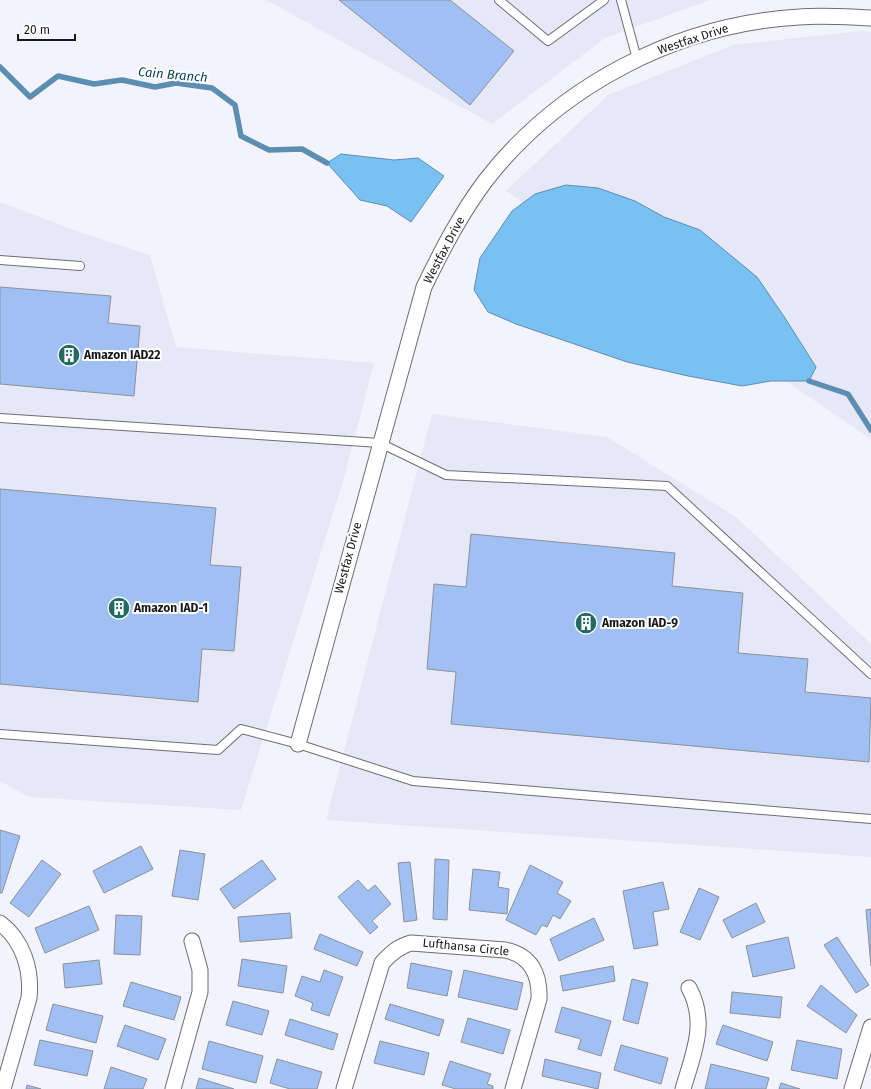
<svg xmlns="http://www.w3.org/2000/svg" width="871" height="1089" viewBox="0 0 871 1089" font-family="'Fira Sans',sans-serif">
<style>
.built{fill:#e6e8f8}
.water{fill:#7ac1f3;stroke:#5c8eb2}
.lines{fill:none;stroke-linecap:round;stroke-linejoin:round}
.stream{stroke:#5c8eb2;stroke-width:5.5}
.building{fill:#a0c0f3;stroke:#8c9198}
.service-casing{stroke:#6c6d75;stroke-width:10}
.minor-casing{stroke:#6c6d75;stroke-width:17}
.service{stroke:#fff;stroke-width:8}
.minor{stroke:#fff;stroke-width:15}
.labels{text-anchor:middle;stroke-width:4;stroke-linejoin:round;paint-order:stroke}
.street-label{font-size:12px;fill:#17181b;stroke:#fff}
.poi-label{font-size:12px;font-weight:bold;fill:#17181b;stroke:#fff;text-anchor:start}
.water-label{font-size:13px;font-style:italic;fill:#003c5c;stroke:#fff}
</style>
<rect width="100%" height="100%" fill="#f2f3fc"/>
<!-- built -->
<g class="built">
<polygon points="266,0 710,0 605,38 492,124"/>
<polygon points="861,31 871,32 871,439 506,191 608,95 733,45"/>
<polygon points="0,202 79,232 150,255 176,347 374,363 344,478 241,810 29,797 0,781"/>
<polygon points="432,414 607,437 736,517 871,644 871,857 326,820"/>
</g>
<!-- water -->
<g class="water">
<polygon points="341,154 394,160 418,158 444,176 411,222 387,206 360,200 327,163"/>
<polygon points="566,185 598,188 635,201 664,217 700,230 757,277 785,318 816,367 809,381 771,381 742,386 688,376 627,362 516,324 488,312 474,290 480,258 512,211 535,194"/>
</g>
<g class="lines">
<!-- stream -->
<g class="stream">
<polyline points="0,67 30,97 58,76 94,84 122,80 155,87 176,83 212,88 235,105 241,136 269,150 302,149 327,163"/>
<polyline points="809,381 848,394 871,430"/>
</g>
</g>
<!-- building -->
<g class="building">
<polygon points="339,0 450,0 514,51 470,105"/>
<polygon points="0,287 111,296 108,323 140,326 134,396 0,384"/>
<polygon points="0,489 216,508 210,565 241,567 234,651 202,649 198,702 0,684"/>
<polygon points="471,534 675,553 672,586 743,593 738,653 808,659 805,692 871,698 869,762 451,724 456,672 427,669 434,584 466,587"/>
<polygon points="0,830 20,836 2,893 0,893"/>
<polygon points="141,846 153,869 104,893 93,871"/>
<polygon points="180,850 205,854 198,900 172,896"/>
<polygon points="435,859 449,860 447,920 433,919"/>
<polygon points="42,860 61,874 29,917 10,903"/>
<polygon points="262,860 276,879 234,909 220,889"/>
<polygon points="410,862 417,920 404,922 398,863"/>
<polygon points="530,865 563,882 557,893 571,901 560,919 553,915 547,927 542,925 536,935 506,920"/>
<polygon points="473,869 500,872 498,887 509,889 507,914 469,910"/>
<polygon points="358,880 368,891 375,885 391,904 372,921 378,927 370,934 338,897"/>
<polygon points="663,882 669,909 653,912 658,945 634,949 623,891"/>
<polygon points="699,888 719,897 700,940 680,932"/>
<polygon points="756,903 765,922 732,938 723,920"/>
<polygon points="89,906 99,930 45,953 35,928"/>
<polygon points="871,909 871,966 866,910"/>
<polygon points="290,913 292,938 240,942 238,917"/>
<polygon points="116,915 142,916 140,955 114,954"/>
<polygon points="594,918 604,940 559,961 550,939"/>
<polygon points="320,934 363,952 357,966 314,949"/>
<polygon points="788,937 795,968 753,977 746,946"/>
<polygon points="837,937 869,985 856,993 824,945"/>
<polygon points="242,959 287,966 283,993 238,986"/>
<polygon points="99,960 102,984 65,988 63,964"/>
<polygon points="411,963 452,971 447,996 407,988"/>
<polygon points="613,966 615,981 563,991 560,976"/>
<polygon points="324,970 343,977 329,1016 311,1010 313,1003 295,996 302,976 320,982"/>
<polygon points="464,970 523,983 517,1010 458,997"/>
<polygon points="632,979 648,983 638,1024 623,1020"/>
<polygon points="131,982 181,997 174,1020 123,1006"/>
<polygon points="821,985 857,1015 846,1033 807,1006"/>
<polygon points="732,992 782,997 780,1018 730,1013"/>
<polygon points="233,1001 269,1011 262,1035 226,1025"/>
<polygon points="53,1004 103,1016 96,1043 46,1030"/>
<polygon points="390,1004 444,1020 439,1036 385,1019"/>
<polygon points="562,1007 611,1021 601,1056 578,1049 581,1039 555,1032"/>
<polygon points="468,1018 510,1030 503,1054 461,1042"/>
<polygon points="290,1019 338,1034 333,1050 285,1035"/>
<polygon points="125,1025 166,1039 158,1060 117,1046"/>
<polygon points="723,1025 773,1042 767,1061 716,1044"/>
<polygon points="40,1040 93,1051 87,1076 34,1065"/>
<polygon points="797,1040 842,1049 837,1079 791,1070"/>
<polygon points="209,1041 263,1056 256,1083 202,1069"/>
<polygon points="380,1041 429,1053 424,1075 374,1063"/>
<polygon points="621,1045 668,1058 661,1084 614,1070"/>
<polygon points="277,1059 322,1072 317,1089 290,1089 270,1083"/>
<polygon points="545,1059 601,1073 598,1089 542,1076"/>
<polygon points="450,1061 491,1074 487,1084 493,1086 493,1089 456,1089 442,1085"/>
<polygon points="711,1064 769,1078 766,1089 705,1089"/>
<polygon points="111,1067 147,1079 143,1089 104,1089"/>
<polygon points="199,1078 234,1089 196,1089"/>
<polygon points="781,1083 800,1089 779,1089"/>
<polygon points="27,1085 41,1089 26,1089"/>
</g>
<g class="lines">
<!-- service casing -->
<g class="service-casing">
<g id="service">
<polyline points="499,0 548,41 604,0"/>
<polyline points="621,0 637,59"/>
<polyline points="0,260 80,266"/>
<polyline points="0,418 380,443 446,475 667,486 871,674"/>
<polyline points="0,734 218,750 241,729 298,744 413,781 871,819"/>
</g>
</g>
<!-- minor casing -->
<g class="minor-casing">
<g id="minor">
<path d="M298,744L424,287C442,250 461,213 486,180C560,85 678,24 799,17C823,15 847,17 871,18"/>
<path d="M0,923C23,940 32,970 29,998L3,1089"/>
<polyline points="173,1089 200,992 200,970 192,941"/>
<path d="M344,1089L382,963C391,953 399,946 411,943L505,950C531,955 540,974 539,999L513,1089"/>
<path d="M683,1089C693,1054 708,1023 689,988"/>
<polyline points="852,1089 871,1027"/>
</g>
</g>
<!-- service -->
<use href="#service" class="service"/>
<!-- minor -->
<use href="#minor" class="minor"/>
</g>
<!-- icons -->
<defs>
<g id="building-disc" transform="scale(1.15)"><circle r="9.5" fill="#236b60" stroke="#fff"/><path d="M-4-6H4V6H1V3H-1V6H-4ZM-2.5-4.3h1.7v1.8h-1.7ZM.8-4.3h1.7v1.8H.8ZM-2.5-1h1.7V.8h-1.7ZM.8-1h1.7V.8H.8Z" fill="#fff"/></g>
</defs>
<g fill-rule="evenodd">
<use href="#building-disc" x="69" y="355"/>
<use href="#building-disc" x="119" y="608"/>
<use href="#building-disc" x="586" y="623"/>
</g>
<g class="labels">
<!-- street labels -->
<g class="street-label">
<text transform="translate(693 39) rotate(-18)" y="4">Westfax Drive</text>
<text transform="translate(444 250) rotate(-62)" y="4">Westfax Drive</text>
<text transform="translate(348 558) rotate(-75)" y="4">Westfax Drive</text>
<text transform="translate(466 947) rotate(6)" y="4">Lufthansa Circle</text>
</g>
<!-- poi labels -->
<g class="poi-label">
<text x="84" y="359">Amazon IAD22</text>
<text x="134" y="612">Amazon IAD-1</text>
<text x="602" y="627">Amazon IAD-9</text>
</g>
<!-- water labels -->
<g class="water-label">
<text transform="translate(173 74) rotate(5)" y="5">Cain Branch</text>
</g>
</g>
<!-- scale -->
<path d="M18 34v6h57v-6" fill="none" stroke="#17181b" stroke-width="2"/>
<text x="24" y="34" font-size="12" fill="#17181b" stroke="#ffffff" stroke-width="3" paint-order="stroke">20 m</text>
</svg>
